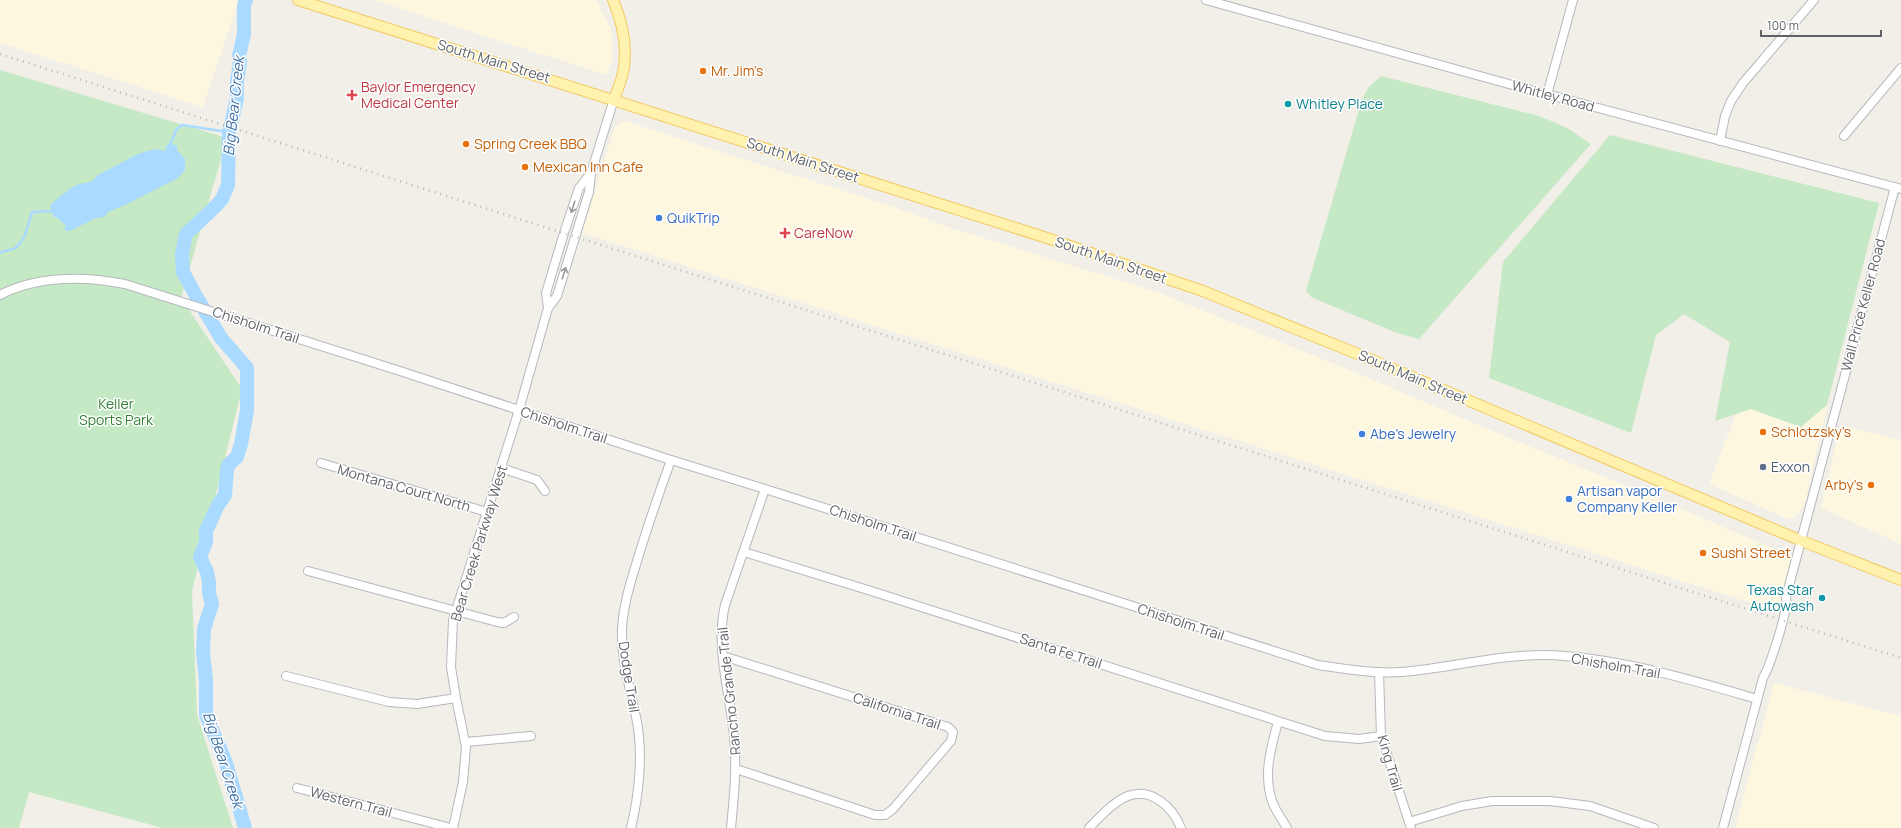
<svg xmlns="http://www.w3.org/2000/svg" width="1901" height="828" viewBox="0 0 1901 828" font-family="Manrope,sans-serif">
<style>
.commercial{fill:#fef7e0}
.green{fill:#c5e8c5}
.water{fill:#aadaff}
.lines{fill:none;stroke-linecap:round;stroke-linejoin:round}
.stream{stroke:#aadaff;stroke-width:2.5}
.river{stroke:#aadaff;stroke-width:14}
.minor-casing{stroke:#b5b8bc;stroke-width:10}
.major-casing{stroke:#f2c960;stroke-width:12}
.minor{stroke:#fff;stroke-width:8}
.major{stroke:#fff2af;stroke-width:10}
.rail{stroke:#b6b7b8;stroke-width:2.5;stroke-dasharray:1 5;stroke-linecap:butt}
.oneway{stroke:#979a9d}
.food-dot{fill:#e8710a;stroke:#fff;stroke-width:1.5}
.health-dot{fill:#e0444e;stroke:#fff;stroke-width:1.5}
.culture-dot{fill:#0f9aa8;stroke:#fff;stroke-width:1.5}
.shop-dot{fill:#3f7fe0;stroke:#fff;stroke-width:1.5}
.service-dot{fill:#5c6f8a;stroke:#fff;stroke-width:1.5}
.labels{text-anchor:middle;stroke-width:3;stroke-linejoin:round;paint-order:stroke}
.street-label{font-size:14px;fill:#5f6368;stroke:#fff}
.food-label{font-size:14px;fill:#c56008;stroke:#fff;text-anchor:start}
.health-label{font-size:14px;fill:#be3a42;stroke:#fff;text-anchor:start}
.culture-label{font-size:14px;fill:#0d838f;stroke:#fff;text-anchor:start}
.shop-label{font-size:14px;fill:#366cbe;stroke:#fff;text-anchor:start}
.park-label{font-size:14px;fill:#348238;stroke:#fff}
.service-label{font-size:14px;fill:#4e5e75;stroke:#fff;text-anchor:start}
.water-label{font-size:15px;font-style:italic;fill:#4174aa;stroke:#fff}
</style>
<rect width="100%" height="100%" fill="#f1efe8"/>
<!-- commercial -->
<g class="commercial">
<polygon points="0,0 239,0 203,107 0,43"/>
<polygon points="374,0 596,0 611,29 613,58 606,75"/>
<polygon points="624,121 891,206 951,228 1157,292 1340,366 1490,430 1668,503 1793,557 1777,611 582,233 615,126"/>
<polygon points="1827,405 1806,499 1799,513 1793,518 1788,519 1709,484 1736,414 1751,409 1801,427"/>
<polygon points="1841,425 1901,440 1901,544 1821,508"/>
<polygon points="1774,683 1901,716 1901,828 1735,828"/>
</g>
<!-- green -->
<g class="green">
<polygon points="0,70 227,138 181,298 242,389 192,591 197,715 233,828 163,828 29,792 19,828 0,828"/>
<polygon points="1381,76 1539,116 1567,128 1591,144 1419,339 1397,333 1311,297 1306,291 1362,99 1368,88"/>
<polygon points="1610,135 1879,203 1827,405 1801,427 1751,409 1715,421 1730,342 1684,314 1656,335 1631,433 1489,378 1503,262"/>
</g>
<!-- water -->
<polygon class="water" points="168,143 177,146 177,150 185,159 185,170 178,178 125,205 108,212 104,217 96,218 72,230 66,231 64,229 66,226 59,219 53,216 50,207 51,204 71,188 79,184 91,182 98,175 138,154 155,149 165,151"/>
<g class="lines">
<!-- stream -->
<g class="stream">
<polyline points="170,146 176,130 182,125 221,131 229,130"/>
<path d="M0,253C4,250 10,251 15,248C26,240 28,224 32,212L53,211"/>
</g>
<!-- river -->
<polyline class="river" points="245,828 226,763 206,715 206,680 203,653 204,629 212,604 209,593 209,582 207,572 200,557 206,542 206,531 218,505 225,495 227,470 229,464 237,457 241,444 247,411 247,368 221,338 196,296 183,272 182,254 186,234 216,206 222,199 228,185 229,133 237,98 237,82 240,62 239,56 244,34 244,5 246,0"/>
<!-- minor casing -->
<g class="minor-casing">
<g id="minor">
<polyline points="1206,0 1516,86 1901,189"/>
<polyline points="1547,95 1573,0"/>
<polyline points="1844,136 1901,68"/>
<polyline points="1720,141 1725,116 1731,101 1743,83 1814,0"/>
<path d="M0,295C39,275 83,276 125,284L400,371L671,460L765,489L1318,665C1346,669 1374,674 1402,672C1450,668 1496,655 1544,655C1612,656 1692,680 1757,699"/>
<polyline points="548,308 546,293 564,233 579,188 591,173"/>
<polyline points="321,463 487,512"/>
<polyline points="501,468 537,480 545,491"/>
<polyline points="744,552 868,590 1325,736 1359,739 1381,736"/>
<polyline points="308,571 497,622 504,623 514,617"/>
<polyline points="723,656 948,727 953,732 951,741 893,809 885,815 875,815 736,769"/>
<polyline points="1379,672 1381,736 1411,828"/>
<polyline points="286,676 389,702 417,704 456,698"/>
<path d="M1278,722C1271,747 1263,774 1272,801C1275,810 1282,819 1287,828"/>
<polyline points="466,742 531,736"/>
<polyline points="297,788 451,828"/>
<polyline points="1409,822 1462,806 1492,801 1550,801 1590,806 1654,828"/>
<polyline points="453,828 463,782 466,747 456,698 451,667 453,620 519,410 548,308 557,296 589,192 591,173 614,99"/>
<path d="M631,828C639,795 643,755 637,722C631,691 621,661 622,629C623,605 631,581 638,558C648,525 659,493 671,460"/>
<path d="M731,828C734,797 737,767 734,736C730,693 715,648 725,605L765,489"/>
<path d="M1089,828C1100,817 1113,802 1128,796C1152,787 1173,808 1181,828"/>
<path d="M1723,828L1763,678C1770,666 1789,609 1786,597L1895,187"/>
</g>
</g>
<!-- major casing -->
<g class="major-casing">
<g id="major">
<polyline points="298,0 1044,237 1203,291 1365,357 1802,541 1901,580"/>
<path d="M613,0C622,21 627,44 624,67C623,77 618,89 614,99"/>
</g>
</g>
<!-- minor -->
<use href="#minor" class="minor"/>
<!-- major -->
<use href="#major" class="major"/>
<!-- rail -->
<polyline class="rail" points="0,54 1901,658"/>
</g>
<!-- one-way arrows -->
<defs><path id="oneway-shaft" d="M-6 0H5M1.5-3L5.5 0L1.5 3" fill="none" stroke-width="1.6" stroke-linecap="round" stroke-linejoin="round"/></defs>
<g class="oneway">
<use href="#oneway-shaft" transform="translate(573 207) rotate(108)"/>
<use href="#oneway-shaft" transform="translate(564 273) rotate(-73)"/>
</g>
<!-- markers -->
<g class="food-dot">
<circle cx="703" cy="71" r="4"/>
<circle cx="466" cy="144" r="4"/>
<circle cx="525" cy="167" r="4"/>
<circle cx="1763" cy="432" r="4"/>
<circle cx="1871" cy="485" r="4"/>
<circle cx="1703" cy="553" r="4"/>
</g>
<g class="health-dot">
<path d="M350 89h4v4h4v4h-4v4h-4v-4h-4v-4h4z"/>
<path d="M783 227h4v4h4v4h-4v4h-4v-4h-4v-4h4z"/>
</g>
<g class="culture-dot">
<circle cx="1288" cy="104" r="4"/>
<circle cx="1822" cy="598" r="4"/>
</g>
<g class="shop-dot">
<circle cx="659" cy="218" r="4"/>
<circle cx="1362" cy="434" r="4"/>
<circle cx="1569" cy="499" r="4"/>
</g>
<circle class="service-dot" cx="1763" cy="467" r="4"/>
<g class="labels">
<!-- street labels -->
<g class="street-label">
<text transform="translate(494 61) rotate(17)" y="5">South Main Street</text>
<text transform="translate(1553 96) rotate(15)" y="5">Whitley Road</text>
<text transform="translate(803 160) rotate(18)" y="5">South Main Street</text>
<text transform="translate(1111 260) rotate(19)" y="5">South Main Street</text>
<text transform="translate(1863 305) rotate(-75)" y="5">Wall Price Keller Road</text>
<text transform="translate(256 325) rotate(18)" y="5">Chisholm Trail</text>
<text transform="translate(1413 377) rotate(23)" y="5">South Main Street</text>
<text transform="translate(564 425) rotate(18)" y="5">Chisholm Trail</text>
<text transform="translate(404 488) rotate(16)" y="5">Montana Court North</text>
<text transform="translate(873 523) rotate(18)" y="5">Chisholm Trail</text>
<text transform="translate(479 543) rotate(-73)" y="5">Bear Creek Parkway West</text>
<text transform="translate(1181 622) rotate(18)" y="5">Chisholm Trail</text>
<text transform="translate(1061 651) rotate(18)" y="5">Santa Fe Trail</text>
<text transform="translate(1616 666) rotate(10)" y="5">Chisholm Trail</text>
<text transform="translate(629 677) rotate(81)" y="5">Dodge Trail</text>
<text transform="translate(729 691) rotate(-96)" y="5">Rancho Grande Trail</text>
<text transform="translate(897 711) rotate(18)" y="5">California Trail</text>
<text transform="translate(1390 763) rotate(74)" y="5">King Trail</text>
<text transform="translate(351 802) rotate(15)" y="5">Western Trail</text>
</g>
<!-- food labels -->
<g class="food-label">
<text x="711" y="76">Mr. Jim's</text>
<text x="474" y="149">Spring Creek BBQ</text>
<text x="533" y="172">Mexican Inn Cafe</text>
<text x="1771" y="437">Schlotzsky's</text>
<text x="1863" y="490" text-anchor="end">Arby's</text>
<text x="1711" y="558">Sushi Street</text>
</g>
<!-- health labels -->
<g class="health-label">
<text x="361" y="92">Baylor Emergency<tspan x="361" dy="16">Medical Center</tspan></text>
<text x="794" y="238">CareNow</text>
</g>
<!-- culture labels -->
<g class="culture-label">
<text x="1296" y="109">Whitley Place</text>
<text x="1814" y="595" text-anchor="end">Texas Star<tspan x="1814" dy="16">Autowash</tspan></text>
</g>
<!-- shop labels -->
<g class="shop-label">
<text x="667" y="223">QuikTrip</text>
<text x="1370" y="439">Abe's Jewelry</text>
<text x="1577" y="496">Artisan vapor<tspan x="1577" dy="16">Company Keller</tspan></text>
</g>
<!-- park labels -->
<g class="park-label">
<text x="116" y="409">Keller<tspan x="116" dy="16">Sports Park</tspan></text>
</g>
<!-- service labels -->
<g class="service-label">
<text x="1771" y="472">Exxon</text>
</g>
<!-- water labels -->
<g class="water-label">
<text transform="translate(234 106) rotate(-84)" y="5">Big Bear Creek</text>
<text transform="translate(223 760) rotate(72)" y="5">Big Bear Creek</text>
</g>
</g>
<!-- scale -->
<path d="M1761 30v6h120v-6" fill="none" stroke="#5f6368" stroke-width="2"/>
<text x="1767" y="30" font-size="12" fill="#5f6368" stroke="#ffffff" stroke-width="3" paint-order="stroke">100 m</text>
</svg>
